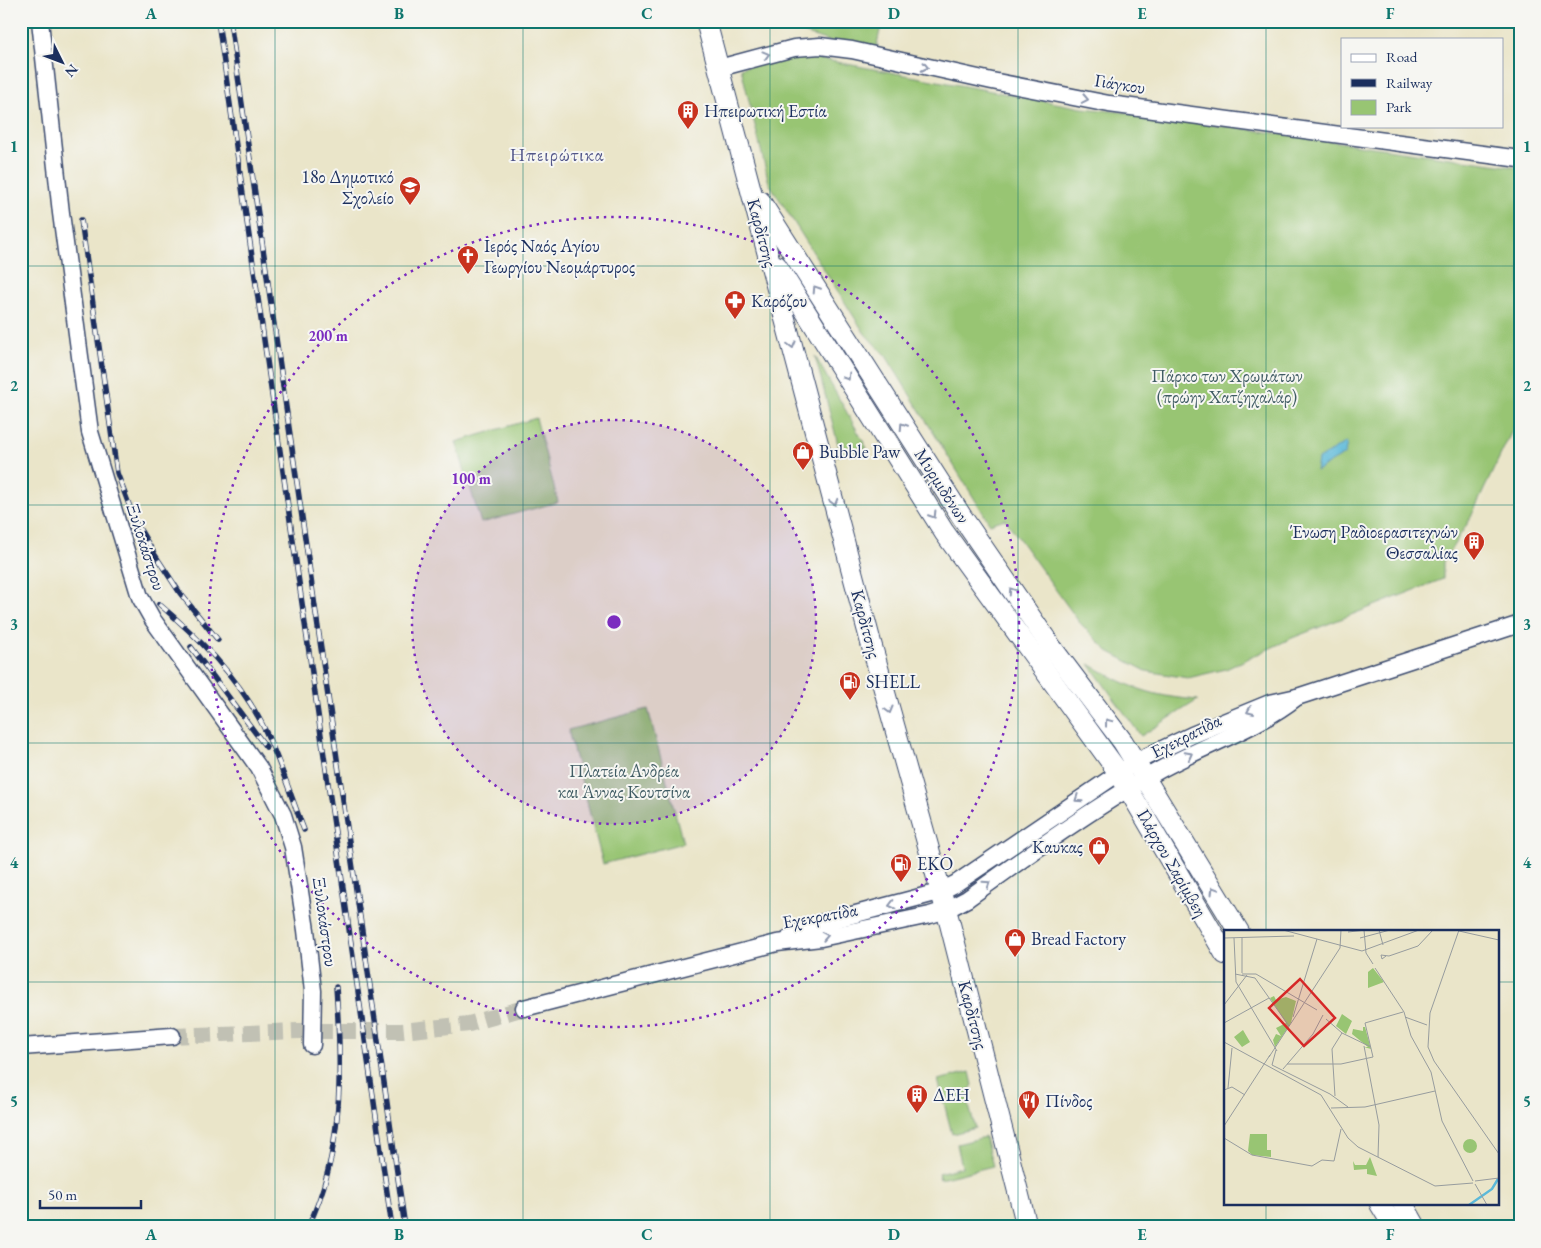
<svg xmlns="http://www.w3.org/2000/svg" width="1541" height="1248" viewBox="0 0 1541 1248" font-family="'EB Garamond',serif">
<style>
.green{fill:#98c573;stroke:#5a7a68}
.water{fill:#5bb9d9;stroke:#3b749c}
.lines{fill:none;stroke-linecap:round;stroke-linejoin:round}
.minor-tunnel{stroke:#c1c1b4;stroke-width:16;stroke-dasharray:16 8;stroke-linecap:butt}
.minor-casing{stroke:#3a4a6e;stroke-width:19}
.major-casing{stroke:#3a4a6e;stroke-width:22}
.minor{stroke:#fff;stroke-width:16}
.major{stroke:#fff;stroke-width:20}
.rail-casing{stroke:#1b2f5e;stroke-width:5.5}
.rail{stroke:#f6f6f2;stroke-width:4;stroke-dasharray:11;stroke-linecap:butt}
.oneway{stroke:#8d97ae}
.grid{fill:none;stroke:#0f766e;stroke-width:1;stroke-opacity:0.55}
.ring{fill:none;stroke:#7b2cbf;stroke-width:2.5;stroke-dasharray:2.5 5}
.labels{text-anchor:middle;stroke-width:4;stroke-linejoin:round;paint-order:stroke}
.street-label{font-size:18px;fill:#1b2f5e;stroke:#f6f6f2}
.poi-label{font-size:18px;fill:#1b2f5e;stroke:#f6f6f2;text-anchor:start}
.park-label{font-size:18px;fill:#405c64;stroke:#f6f6f2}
.neighbourhood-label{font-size:19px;letter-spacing:1px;fill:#525689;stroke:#f6f6f2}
.inset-river{fill:none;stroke:#5bb9d9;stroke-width:2.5}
.inset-road{fill:none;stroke:#979c9e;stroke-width:1}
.view{fill:#d62828;fill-opacity:0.15;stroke:#d62828;stroke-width:2.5}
.inset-edge{fill:none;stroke:#1b2f5e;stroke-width:2.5}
.centre{fill:#7b2cbf;stroke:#f6f6f2;stroke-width:2.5}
.ring-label{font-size:15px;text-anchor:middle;font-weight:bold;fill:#7b2cbf;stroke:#f6f6f2;stroke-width:4;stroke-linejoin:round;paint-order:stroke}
.neatline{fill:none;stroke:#0f766e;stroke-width:2}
.grid-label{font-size:16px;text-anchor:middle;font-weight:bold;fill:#0f766e}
</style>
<rect width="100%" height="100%" fill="#f6f6f2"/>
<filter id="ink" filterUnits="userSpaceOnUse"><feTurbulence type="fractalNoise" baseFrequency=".02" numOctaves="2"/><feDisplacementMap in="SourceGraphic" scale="10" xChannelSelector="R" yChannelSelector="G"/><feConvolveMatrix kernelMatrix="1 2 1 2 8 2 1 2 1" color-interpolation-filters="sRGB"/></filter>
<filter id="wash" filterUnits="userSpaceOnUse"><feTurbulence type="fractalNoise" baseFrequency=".0096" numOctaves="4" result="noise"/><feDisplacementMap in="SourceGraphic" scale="20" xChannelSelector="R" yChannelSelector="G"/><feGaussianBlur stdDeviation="1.12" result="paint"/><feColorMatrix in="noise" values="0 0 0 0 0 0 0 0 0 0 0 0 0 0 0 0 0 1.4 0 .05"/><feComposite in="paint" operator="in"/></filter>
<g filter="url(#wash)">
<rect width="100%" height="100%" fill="#eae5c9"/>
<!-- green -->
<g class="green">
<polygon points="768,21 882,21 876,49 837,44"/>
<polygon points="793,54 1082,108 1141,114 1520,168 1520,414 1469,521 1443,562 1443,579 1292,638 1226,669 1188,678 1146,671 1108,651 1079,622 1005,519 990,524 886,356 865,334 769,183 741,68"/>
<polygon points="815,356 867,448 837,456 839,448"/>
<polygon points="536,418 558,502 481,523 456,442"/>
<path d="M1089,664C1131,688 1149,696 1198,700L1141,736Z"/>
<polygon points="648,709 683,843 603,864 568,730"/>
<polygon points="970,1072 973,1085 966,1095 975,1128 952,1134 938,1080"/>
<polygon points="985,1137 993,1166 940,1179 938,1173 962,1167 957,1144"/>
</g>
<!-- water -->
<polygon class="water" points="1347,442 1345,454 1316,471 1318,459"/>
</g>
<g filter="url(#ink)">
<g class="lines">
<!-- minor-tunnel -->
<polyline class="minor-tunnel" points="172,1036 299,1031 402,1031 469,1024 524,1008"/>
<!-- minor casing -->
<g class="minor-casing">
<g id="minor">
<polyline points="40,21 61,213 90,432 140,597 153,620 259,768 283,815 293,847 306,930 313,991 312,1045"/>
<polyline points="719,68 794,48 820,46 852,50 992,81 1109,104 1520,159"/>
<polyline points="790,937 818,924 939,892 955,884 1135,762 1192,735 1270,703 1297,697 1520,624"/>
<path d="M524,1008L777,943L821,938L930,915L946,910L967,899C1028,855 1090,810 1156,772C1202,746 1255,730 1297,697"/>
<polyline points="21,1047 172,1036"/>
</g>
</g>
<!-- major casing -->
<g class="major-casing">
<g id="major">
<polyline points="706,21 871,643 950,924 1027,1227"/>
<polyline points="760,201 962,517 1052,648 1123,742 1239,932"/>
<polyline points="777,266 944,532 1119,773 1225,954"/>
<polyline points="1380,1204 1394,1227"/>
<polyline points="1403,1204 1416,1227"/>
</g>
</g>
<!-- minor -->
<use href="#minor" class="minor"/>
<!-- major -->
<use href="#major" class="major"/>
<!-- rail casing -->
<g class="rail-casing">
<g id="rail">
<polyline points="218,21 392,1227"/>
<polyline points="230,21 405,1227"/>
<polyline points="81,220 117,473 136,523 155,555 180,593 218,640"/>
<path d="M159,604C198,637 235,674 260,720C278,754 290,794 304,830"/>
<polyline points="191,647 266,747"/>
<path d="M308,1227C344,1152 342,1068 336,987"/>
</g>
</g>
<!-- rail -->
<use href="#rail" class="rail"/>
</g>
<!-- one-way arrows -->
<defs><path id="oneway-chevron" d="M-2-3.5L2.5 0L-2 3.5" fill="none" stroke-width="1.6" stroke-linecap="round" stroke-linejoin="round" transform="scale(1.25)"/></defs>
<g class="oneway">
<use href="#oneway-chevron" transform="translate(766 55) rotate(-15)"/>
<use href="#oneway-chevron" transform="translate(925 67) rotate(12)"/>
<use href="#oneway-chevron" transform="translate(1085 99) rotate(11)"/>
<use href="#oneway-chevron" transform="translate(816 289) rotate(-123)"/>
<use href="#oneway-chevron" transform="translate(792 345) rotate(75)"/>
<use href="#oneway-chevron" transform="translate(847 377) rotate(58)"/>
<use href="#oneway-chevron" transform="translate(903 426) rotate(-123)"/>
<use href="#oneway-chevron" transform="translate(834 502) rotate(75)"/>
<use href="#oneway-chevron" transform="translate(933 515) rotate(58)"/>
<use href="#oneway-chevron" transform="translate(1012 591) rotate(-124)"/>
<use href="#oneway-chevron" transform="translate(889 710) rotate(75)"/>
<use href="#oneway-chevron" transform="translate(1250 711) rotate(157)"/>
<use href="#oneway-chevron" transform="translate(1108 722) rotate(-127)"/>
<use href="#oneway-chevron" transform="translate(1189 755) rotate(-28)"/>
<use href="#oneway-chevron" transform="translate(1078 799) rotate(146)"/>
<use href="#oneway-chevron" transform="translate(987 884) rotate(-35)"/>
<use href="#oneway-chevron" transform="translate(1214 890) rotate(-121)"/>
<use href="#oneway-chevron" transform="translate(892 905) rotate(166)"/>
<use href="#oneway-chevron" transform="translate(825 936) rotate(-11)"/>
</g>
</g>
<!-- grid -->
<path class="grid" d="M275,21V1227M523,21V1227M770,21V1227M1018,21V1227M1266,21V932M21,266H1520M21,505H1520M21,743H1520M21,982H1225M1497,982H1520M1266,1204V1227"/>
<!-- distance rings -->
<circle cx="614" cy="622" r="202" fill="#7b2cbf" fill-opacity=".12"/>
<g class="ring">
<circle cx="614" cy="622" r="202"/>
<circle cx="614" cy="622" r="405"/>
</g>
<!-- icons -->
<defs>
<g id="building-pin" transform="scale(1.125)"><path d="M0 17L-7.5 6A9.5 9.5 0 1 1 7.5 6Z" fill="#c8321e" stroke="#f6f6f2"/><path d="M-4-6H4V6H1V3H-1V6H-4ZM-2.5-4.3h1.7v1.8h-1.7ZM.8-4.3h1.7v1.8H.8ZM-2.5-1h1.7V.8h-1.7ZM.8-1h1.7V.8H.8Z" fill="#fff"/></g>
<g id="school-pin" transform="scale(1.125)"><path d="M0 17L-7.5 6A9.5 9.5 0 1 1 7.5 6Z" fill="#c8321e" stroke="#f6f6f2"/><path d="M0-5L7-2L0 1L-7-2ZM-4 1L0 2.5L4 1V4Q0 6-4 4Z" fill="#fff"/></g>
<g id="church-pin" transform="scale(1.125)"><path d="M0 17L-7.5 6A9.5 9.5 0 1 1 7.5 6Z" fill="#c8321e" stroke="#f6f6f2"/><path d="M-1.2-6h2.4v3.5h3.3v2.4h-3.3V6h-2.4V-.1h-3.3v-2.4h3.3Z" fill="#fff"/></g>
<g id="pharmacy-pin" transform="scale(1.125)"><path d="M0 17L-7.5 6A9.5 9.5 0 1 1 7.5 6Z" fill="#c8321e" stroke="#f6f6f2"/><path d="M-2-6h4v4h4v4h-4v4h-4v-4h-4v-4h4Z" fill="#fff"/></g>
<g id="shop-pin" transform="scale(1.125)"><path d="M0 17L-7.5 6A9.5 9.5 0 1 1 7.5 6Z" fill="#c8321e" stroke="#f6f6f2"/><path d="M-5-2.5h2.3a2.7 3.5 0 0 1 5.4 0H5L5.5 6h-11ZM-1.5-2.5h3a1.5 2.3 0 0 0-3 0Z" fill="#fff"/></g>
<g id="fuel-pin" transform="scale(1.125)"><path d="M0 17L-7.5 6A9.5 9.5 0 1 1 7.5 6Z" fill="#c8321e" stroke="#f6f6f2"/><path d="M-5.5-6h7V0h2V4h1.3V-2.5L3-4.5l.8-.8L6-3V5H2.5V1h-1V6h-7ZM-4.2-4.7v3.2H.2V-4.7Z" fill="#fff"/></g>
<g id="restaurant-pin" transform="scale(1.125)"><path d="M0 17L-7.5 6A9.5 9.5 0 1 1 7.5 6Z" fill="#c8321e" stroke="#f6f6f2"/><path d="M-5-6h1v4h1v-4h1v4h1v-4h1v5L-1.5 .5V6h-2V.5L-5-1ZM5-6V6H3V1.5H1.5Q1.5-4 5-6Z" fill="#fff"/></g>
</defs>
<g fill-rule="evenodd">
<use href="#building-pin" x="688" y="111"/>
<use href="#school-pin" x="410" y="187"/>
<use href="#church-pin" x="468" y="256"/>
<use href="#pharmacy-pin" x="735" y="301"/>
<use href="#shop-pin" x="803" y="452"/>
<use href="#building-pin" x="1474" y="542"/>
<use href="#fuel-pin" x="850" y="682"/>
<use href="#shop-pin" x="1099" y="847"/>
<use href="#fuel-pin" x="901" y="864"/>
<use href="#shop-pin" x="1015" y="939"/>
<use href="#building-pin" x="917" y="1095"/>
<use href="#restaurant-pin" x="1029" y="1101"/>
</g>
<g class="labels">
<!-- street labels -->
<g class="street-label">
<text transform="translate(1120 84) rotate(9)" y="6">Γιάγκου</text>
<text transform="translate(762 233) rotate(75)" y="6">Καρδίτσης</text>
<text transform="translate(942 486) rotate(57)" y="6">Μυρμιδόνων</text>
<text transform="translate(146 547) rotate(72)" y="6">Ξυλοκάστρου</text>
<text transform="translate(866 624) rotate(75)" y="6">Καρδίτσης</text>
<text transform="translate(1186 736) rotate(-27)" y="6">Εχεκρατίδα</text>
<text transform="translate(1172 863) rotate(60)" y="6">Ιλάρχου Σαρίμβεη</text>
<text transform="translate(820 916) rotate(-10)" y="6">Εχεκρατίδα</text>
<text transform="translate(325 922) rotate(82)" y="6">Ξυλοκάστρου</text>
<text transform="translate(973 1015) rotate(75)" y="6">Καρδίτσης</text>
</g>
<!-- poi labels -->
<g class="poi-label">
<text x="704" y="117">Ηπειρωτική Εστία</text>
<text x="394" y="183" text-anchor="end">18ο Δημοτικό<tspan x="394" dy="21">Σχολείο</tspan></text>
<text x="484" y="252">Ιερός Ναός Αγίου<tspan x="484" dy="21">Γεωργίου Νεομάρτυρος</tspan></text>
<text x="751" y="307">Καρόζου</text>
<text x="819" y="458">Bubble Paw</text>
<text x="1458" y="538" text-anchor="end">Ένωση Ραδιοερασιτεχνών<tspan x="1458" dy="21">Θεσσαλίας</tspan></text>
<text x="866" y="688">SHELL</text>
<text x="1083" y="853" text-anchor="end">Καυκας</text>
<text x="917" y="870">EKO</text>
<text x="1031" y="945">Bread Factory</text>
<text x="933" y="1101">ΔΕΗ</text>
<text x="1045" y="1107">Πίνδος</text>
</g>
<!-- park labels -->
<g class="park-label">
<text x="1227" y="382">Πάρκο των Χρωμάτων<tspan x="1227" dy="21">(πρώην Χατζηχαλάρ)</tspan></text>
<text x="624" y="777">Πλατεία Ανδρέα<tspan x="624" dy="21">και Άννας Κουτσίνα</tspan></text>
</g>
<!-- neighbourhood labels -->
<g class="neighbourhood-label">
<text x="557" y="161">Ηπειρώτικα</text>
</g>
</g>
<!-- overview -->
<g transform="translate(1224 930)">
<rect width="275" height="275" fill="#eae5c9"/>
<path d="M149,38L160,52L144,58V42ZM50,66L52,70L62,67L72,71L67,93L51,117L49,110L52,104L57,106L52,98L62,93L46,68ZM118,84L128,91L122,104L112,96ZM139,97H141L147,119L140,117H144L128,104L129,99L139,101ZM19,100L26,112L18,117L10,107ZM26,204H43V220H47V227L28,225L24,221ZM239 216a7 7 0 1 1 14 0a7 7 0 1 1-14 0ZM146,227L153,246L143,244V239L130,240L129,231L131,235H142Z" fill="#98c573"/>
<path class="inset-river" d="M245,275L268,259L274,249"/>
<path class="inset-road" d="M59,0L138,21L195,0M140,0L142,23L149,34M155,0L159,15M235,0L206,83L204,117L210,131L275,224M235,1L275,10M124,2L142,0M0,8L70,6M10,8L12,52L53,121M136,8L166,0M162,26L158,29L157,25L165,26L194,16L209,0M151,38L180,82L187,106L207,142L218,191L249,251M18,43V7M11,44L31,48L65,96M18,44H32L93,80M0,75L23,45M69,87L93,9M181,87L203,95M102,89L118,103L147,117M0,93L45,68M0,112L97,165L124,208L134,217L211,256L249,253M140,116L155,195L154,227M52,120L48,135L106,164L124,177M45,127L116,18L117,0M63,134H117L149,127L141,93L179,82M59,139L89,104L99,85M4,158L8,118M0,160L8,157L21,165M111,166L108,119L118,103M107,178L141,177L211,161M0,196L46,125M0,208L28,225L88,236L98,230L110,231L117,199M251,251L275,248M251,254L263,275"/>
<path class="view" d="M76,49L111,88L80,116L45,78Z"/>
<rect width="275" height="275" class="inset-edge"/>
</g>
<circle cx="614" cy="622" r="8" class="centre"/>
<g class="ring-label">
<text x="328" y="341">200 m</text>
<text x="471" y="484">100 m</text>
</g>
<!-- margin -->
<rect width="1541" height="1248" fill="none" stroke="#f6f6f2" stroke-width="55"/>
<!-- legend -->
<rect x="1341" y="38" width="162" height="90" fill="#f6f6f2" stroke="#9ea6b7"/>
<rect x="1351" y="54" width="25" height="8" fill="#ffffff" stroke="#9ea6b7"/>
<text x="1386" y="62" font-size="15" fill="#1b2f5e">Road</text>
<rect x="1351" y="79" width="25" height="8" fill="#1b2f5e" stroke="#9ea6b7"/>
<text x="1386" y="88" font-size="15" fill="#1b2f5e">Railway</text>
<rect x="1351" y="100" width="25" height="15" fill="#98c573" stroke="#9ea6b7"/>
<text x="1386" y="112" font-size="15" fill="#1b2f5e">Park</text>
<!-- north arrow -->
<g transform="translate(62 62) rotate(132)" stroke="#f6f6f2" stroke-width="4" paint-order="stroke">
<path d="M0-4L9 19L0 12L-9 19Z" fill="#1b2f5e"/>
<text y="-8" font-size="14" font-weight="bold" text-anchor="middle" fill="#1b2f5e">N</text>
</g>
<!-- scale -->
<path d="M40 1200v8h101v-8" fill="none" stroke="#1b2f5e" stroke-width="2.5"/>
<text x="48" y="1200" font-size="15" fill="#1b2f5e" stroke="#f6f6f2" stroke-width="4" paint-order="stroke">50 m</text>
<rect x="28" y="28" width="1486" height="1192" class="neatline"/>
<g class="grid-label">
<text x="151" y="19">A</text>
<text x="399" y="19">B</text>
<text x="647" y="19">C</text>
<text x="894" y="19">D</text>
<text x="1142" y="19">E</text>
<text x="1390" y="19">F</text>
<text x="14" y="152">1</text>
<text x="1527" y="152">1</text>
<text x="14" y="391">2</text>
<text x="1527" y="391">2</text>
<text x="14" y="630">3</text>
<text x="1527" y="630">3</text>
<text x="14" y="868">4</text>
<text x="1527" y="868">4</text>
<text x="14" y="1107">5</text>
<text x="1527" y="1107">5</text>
<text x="151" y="1240">A</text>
<text x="399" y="1240">B</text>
<text x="647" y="1240">C</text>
<text x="894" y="1240">D</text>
<text x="1142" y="1240">E</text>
<text x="1390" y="1240">F</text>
</g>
</svg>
